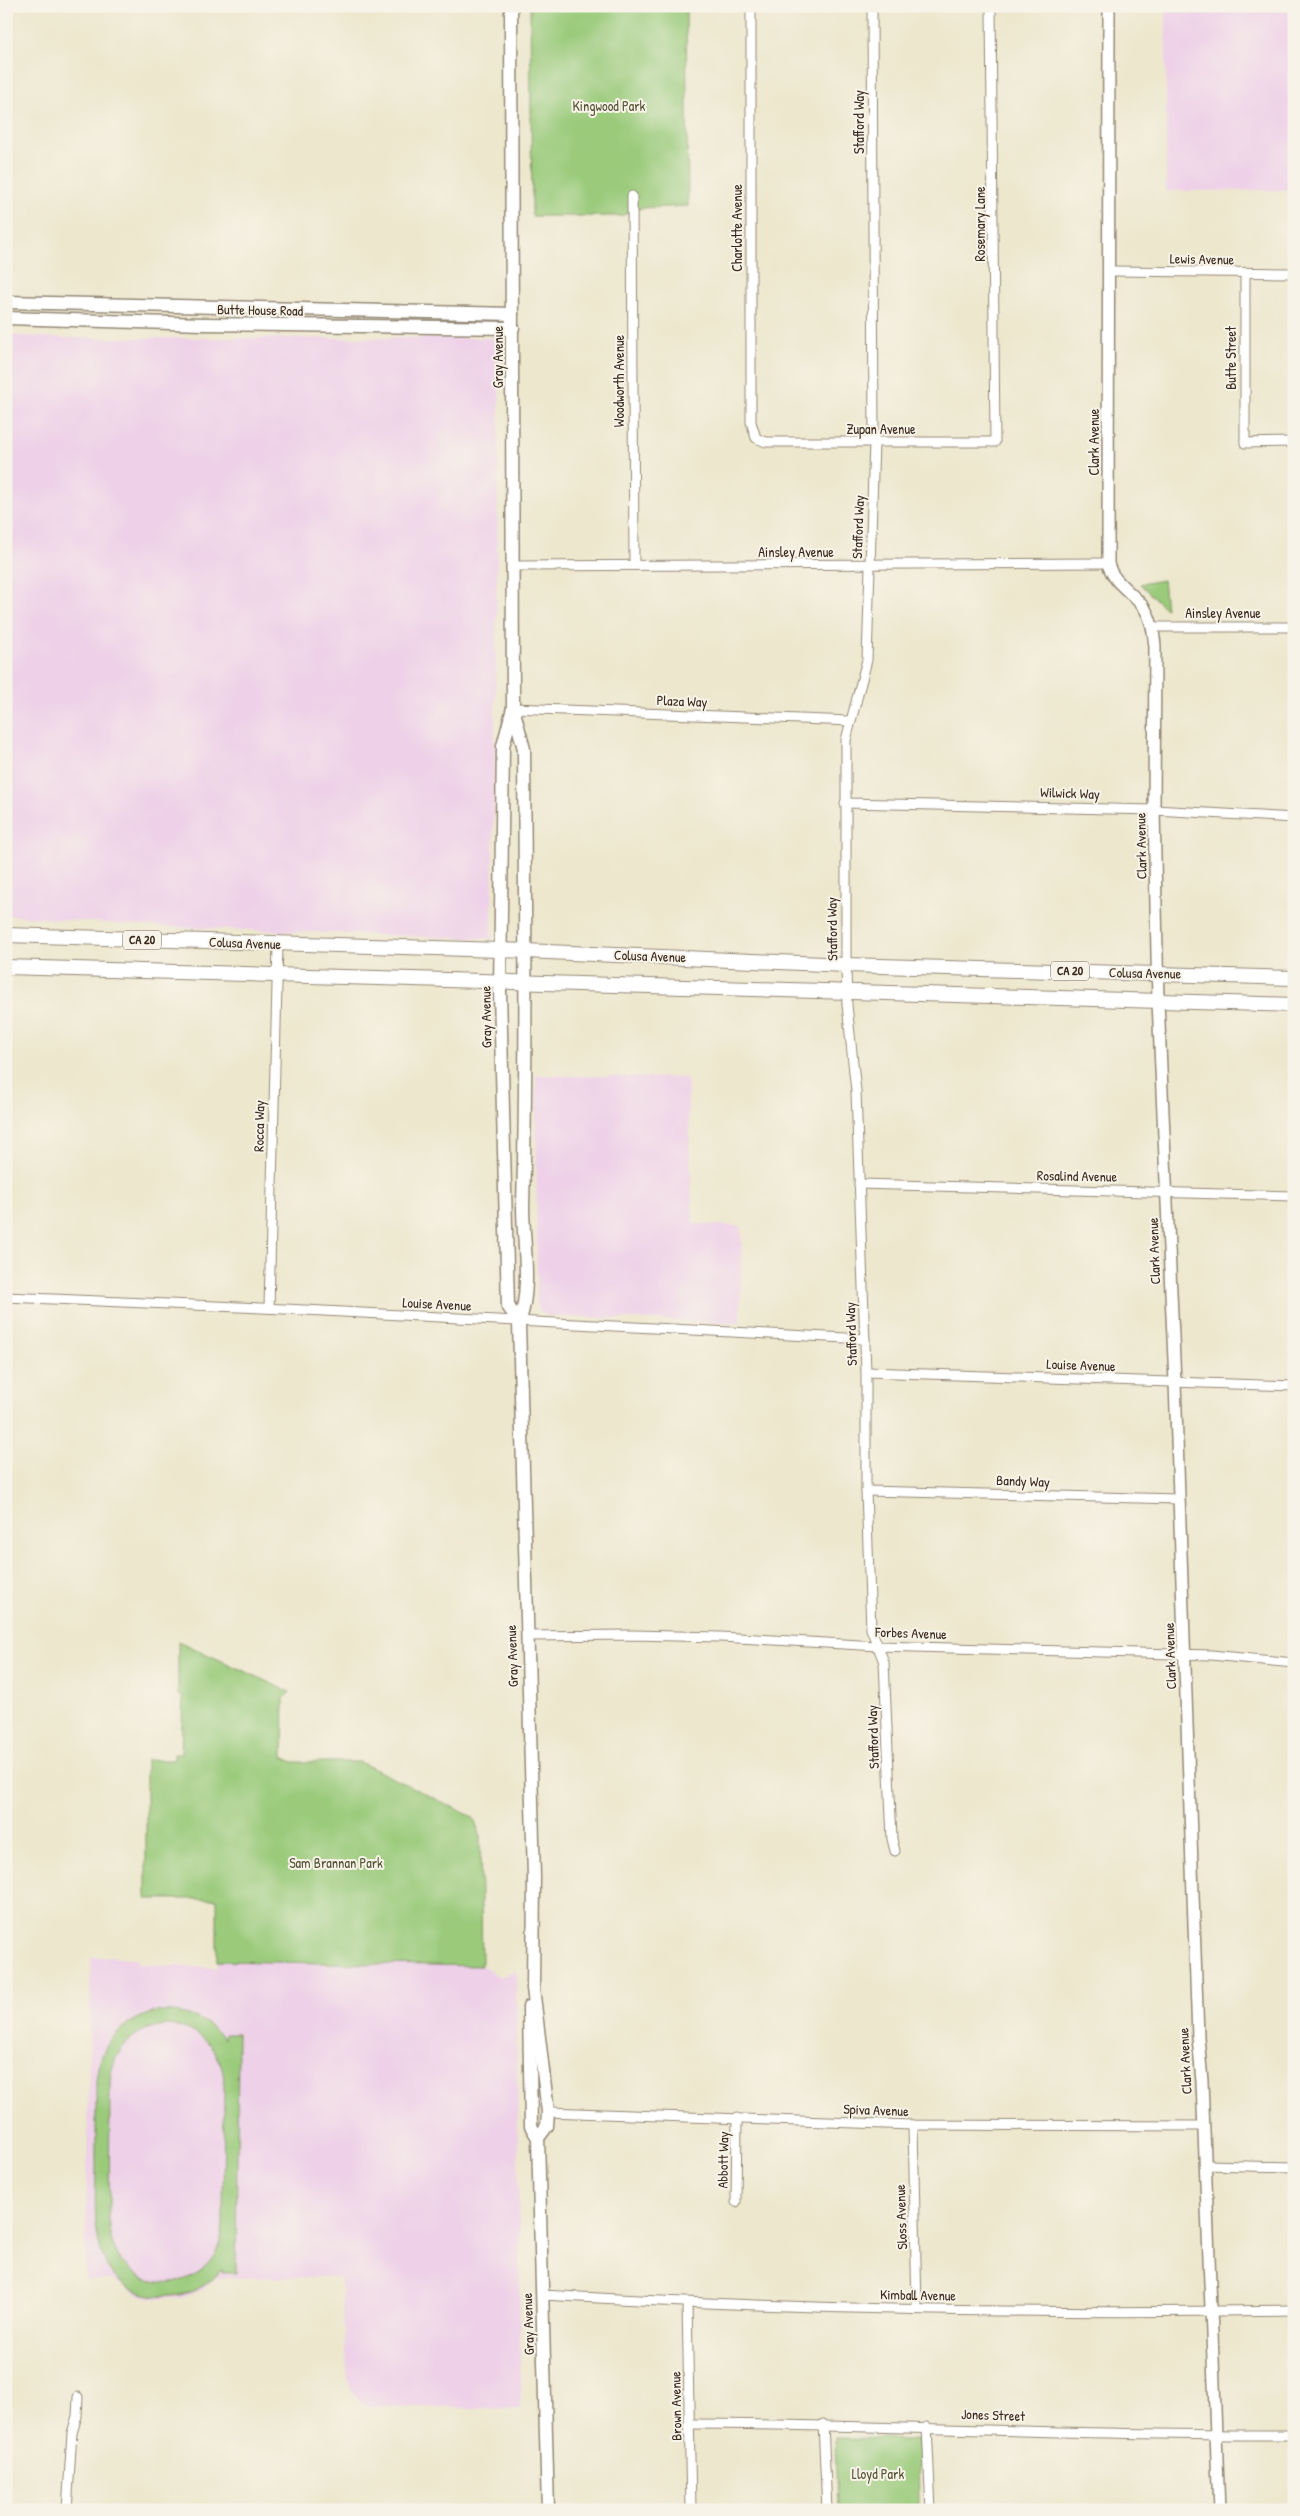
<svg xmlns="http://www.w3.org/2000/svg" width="1300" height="2516" viewBox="0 0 1300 2516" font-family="'Patrick Hand',sans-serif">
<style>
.built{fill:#eed0e8}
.green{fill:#9aca7a;stroke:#6a7a4c;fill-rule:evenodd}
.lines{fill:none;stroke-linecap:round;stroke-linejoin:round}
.minor-casing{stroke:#948876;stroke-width:11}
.tertiary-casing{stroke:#948876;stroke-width:14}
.secondary-casing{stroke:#948876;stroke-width:15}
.trunk-casing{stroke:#948876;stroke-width:16}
.minor{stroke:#fff;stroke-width:9}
.tertiary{stroke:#fff;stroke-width:11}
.secondary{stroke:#fff;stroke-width:12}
.trunk{stroke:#fff;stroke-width:14}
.labels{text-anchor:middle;stroke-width:4;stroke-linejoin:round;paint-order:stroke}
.shield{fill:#f7f3e8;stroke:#73665b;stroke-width:1}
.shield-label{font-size:12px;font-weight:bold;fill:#3b2a1e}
.park-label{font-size:14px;fill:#535235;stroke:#f7f3e8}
.street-label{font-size:14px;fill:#3b2a1e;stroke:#f7f3e8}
</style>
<rect width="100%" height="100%" fill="#f7f3e8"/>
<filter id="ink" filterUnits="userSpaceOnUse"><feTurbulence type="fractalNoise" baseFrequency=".02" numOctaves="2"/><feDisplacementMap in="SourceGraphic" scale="10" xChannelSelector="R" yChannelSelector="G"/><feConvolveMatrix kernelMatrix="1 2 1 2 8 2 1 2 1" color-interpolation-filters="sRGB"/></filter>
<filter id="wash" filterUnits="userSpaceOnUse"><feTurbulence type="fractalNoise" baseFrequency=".0096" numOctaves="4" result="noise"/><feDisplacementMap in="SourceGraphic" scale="20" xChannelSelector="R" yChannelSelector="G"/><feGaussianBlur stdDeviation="1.12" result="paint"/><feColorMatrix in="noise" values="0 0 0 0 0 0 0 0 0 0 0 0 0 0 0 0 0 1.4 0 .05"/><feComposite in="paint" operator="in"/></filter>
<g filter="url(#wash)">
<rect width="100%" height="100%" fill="#ede7cd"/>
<!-- built -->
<g class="built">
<polygon points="1166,6 1294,6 1294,190 1166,191"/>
<polygon points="6,335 62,338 500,338 492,939 141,926 6,915"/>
<polygon points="536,1075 687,1078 693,1224 742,1226 740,1323 548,1316 540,1311 537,1304"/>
<polygon points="91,1957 137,1958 138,1964 217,1968 217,1961 482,1966 500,1977 516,1970 521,2409 368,2406 360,2402 352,2392 348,2381 340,2277 216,2278 202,2290 181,2298 159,2299 138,2295 113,2280 85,2280"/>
</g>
<!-- green -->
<g class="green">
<polygon points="530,6 686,6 688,206 641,208 621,216 532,216"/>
<polygon points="1163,580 1166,609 1140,584"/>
<polygon points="178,1641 290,1692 284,1698 283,1757 293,1762 360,1762 473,1817 480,1835 482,1966 217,1961 217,1899 146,1899 146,1760 174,1760 174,1754 181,1754 183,1696 178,1695"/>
<path d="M156,2012C184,2010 205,2018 224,2039V2034H238L236,2273H222V2269C206,2289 183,2298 158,2296C88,2290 95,2219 96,2169C96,2139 96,2110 96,2081C99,2045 121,2020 156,2012ZM167,2025C199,2027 222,2049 224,2081L223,2227C216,2301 115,2301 109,2226L110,2081C113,2049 135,2027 167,2025Z"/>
<polygon points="835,2438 918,2439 919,2510 837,2510"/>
</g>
</g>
<g filter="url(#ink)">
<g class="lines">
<!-- minor casing -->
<g class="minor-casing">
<g id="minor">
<polyline points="751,6 751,422 756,438 766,442 995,442 991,6"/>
<polyline points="872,6 874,442 867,660 846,740 846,965 847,1005 856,1091 866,1372 866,1491 871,1629 884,1662 892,1839 895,1851"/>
<polyline points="632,196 634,565"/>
<polyline points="1110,271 1294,273"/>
<polyline points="1245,273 1245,443 1294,442"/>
<polyline points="513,566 1108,563"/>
<polyline points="1152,627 1294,627"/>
<polyline points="513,708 851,721"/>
<polyline points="845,803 1154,810 1294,818"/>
<polyline points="859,1184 1294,1196"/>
<polyline points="6,1297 285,1309 865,1339"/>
<polyline points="269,1308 278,944"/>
<polyline points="866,1372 1294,1386"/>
<polyline points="866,1491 1178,1499"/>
<polyline points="527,1636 632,1635 720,1637 878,1646 1211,1655 1294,1663"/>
<polyline points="548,2112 913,2125 1203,2126"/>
<polyline points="913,2125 917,2309"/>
<polyline points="1205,2165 1294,2167"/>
<polyline points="736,2202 737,2118"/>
<path d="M542,2295C792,2309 1043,2315 1294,2310"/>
<polyline points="687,2303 691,2510"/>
<path d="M691,2424C892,2425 1093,2436 1294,2435"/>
<polyline points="823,2424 827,2510"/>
<polyline points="927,2427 931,2510"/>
<polyline points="67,2510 72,2433 77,2416 78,2397"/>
</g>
</g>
<!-- tertiary casing -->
<g class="tertiary-casing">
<path id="tertiary" d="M1109,6L1108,563C1112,583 1134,593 1145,609C1152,620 1154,634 1155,647L1154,810L1158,1001L1175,1382L1198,2037L1202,2081L1219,2510"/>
</g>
<!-- secondary casing -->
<g class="secondary-casing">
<g id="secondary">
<polyline points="511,6 513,708 503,746 500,992 508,1306 519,1322"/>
<polyline points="6,302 512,314"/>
<polyline points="6,318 203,324 513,328"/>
<path d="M513,708L524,749C525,901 527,1054 523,1206C523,1242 532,1290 519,1322L534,1877L533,1988L548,2112L547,2126L538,2138"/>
<polyline points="529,2007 531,2126 538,2138 548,2510"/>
</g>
</g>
<!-- trunk casing -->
<g class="trunk-casing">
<g id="trunk">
<polyline points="6,935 500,950 846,965 1294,978"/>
<polyline points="6,967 1294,1005"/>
</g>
</g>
<!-- minor -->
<use href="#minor" class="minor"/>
<!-- tertiary -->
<use href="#tertiary" class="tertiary"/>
<!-- secondary -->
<use href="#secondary" class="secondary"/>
<!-- trunk -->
<use href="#trunk" class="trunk"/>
</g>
</g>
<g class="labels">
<!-- shield labels -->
<g class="shield">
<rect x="123" y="930.5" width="38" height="19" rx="4"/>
<rect x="1051" y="961.5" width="38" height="19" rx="4"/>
</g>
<g class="shield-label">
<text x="142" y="944">CA 20</text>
<text x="1070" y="975">CA 20</text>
</g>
<!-- park labels -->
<g class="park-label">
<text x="609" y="111">Kingwood Park</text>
<text x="336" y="1868">Sam Brannan Park</text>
<text x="878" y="2479">Lloyd Park</text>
</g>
<!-- street labels -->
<g class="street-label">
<text transform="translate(859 122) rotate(-90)" y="5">Stafford Way</text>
<text transform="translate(980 224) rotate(-90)" y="5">Rosemary Lane</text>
<text transform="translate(737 228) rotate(-90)" y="5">Charlotte Avenue</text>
<text transform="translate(1202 259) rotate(1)" y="5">Lewis Avenue</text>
<text transform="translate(260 310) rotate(1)" y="5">Butte House Road</text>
<text transform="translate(498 357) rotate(-90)" y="5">Gray Avenue</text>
<text transform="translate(1231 358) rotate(-90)" y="5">Butte Street</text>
<text transform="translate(619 381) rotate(-90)" y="5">Woodworth Avenue</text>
<text x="881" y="434">Zupan Avenue</text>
<text transform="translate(1094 442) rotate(-90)" y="5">Clark Avenue</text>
<text transform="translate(858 527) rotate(-88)" y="5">Stafford Way</text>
<text x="796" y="557">Ainsley Avenue</text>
<text x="1223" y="618">Ainsley Avenue</text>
<text transform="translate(682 701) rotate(2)" y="5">Plaza Way</text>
<text transform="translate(1070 793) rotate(2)" y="5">Wilwick Way</text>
<text transform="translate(1141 846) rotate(-91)" y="5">Clark Avenue</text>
<text transform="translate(832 929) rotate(-91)" y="5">Stafford Way</text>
<text transform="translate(245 943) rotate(2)" y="5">Colusa Avenue</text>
<text transform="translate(650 956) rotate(2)" y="5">Colusa Avenue</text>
<text transform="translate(1145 973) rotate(1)" y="5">Colusa Avenue</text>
<text transform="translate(486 1017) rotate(-91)" y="5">Gray Avenue</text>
<text transform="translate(259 1126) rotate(-89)" y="5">Rocca Way</text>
<text transform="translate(1077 1176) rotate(1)" y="5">Rosalind Avenue</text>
<text transform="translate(1154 1251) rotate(-92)" y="5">Clark Avenue</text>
<text transform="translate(437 1304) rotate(3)" y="5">Louise Avenue</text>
<text transform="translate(851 1334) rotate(-92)" y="5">Stafford Way</text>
<text transform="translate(1081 1365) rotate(2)" y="5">Louise Avenue</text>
<text transform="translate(1023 1481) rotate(2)" y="5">Bandy Way</text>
<text transform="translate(911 1633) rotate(2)" y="5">Forbes Avenue</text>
<text transform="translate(512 1656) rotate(-92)" y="5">Gray Avenue</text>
<text transform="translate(1170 1656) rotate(-92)" y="5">Clark Avenue</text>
<text transform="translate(873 1737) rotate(-92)" y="5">Stafford Way</text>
<text transform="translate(1185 2061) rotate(-93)" y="5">Clark Avenue</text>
<text transform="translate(876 2110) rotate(2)" y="5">Spiva Avenue</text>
<text transform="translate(723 2160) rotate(-89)" y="5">Abbott Way</text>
<text transform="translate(901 2217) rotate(-92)" y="5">Sloss Avenue</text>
<text transform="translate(918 2295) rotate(1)" y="5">Kimball Avenue</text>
<text transform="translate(528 2324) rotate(-92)" y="5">Gray Avenue</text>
<text transform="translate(676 2406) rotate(-91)" y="5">Brown Avenue</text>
<text transform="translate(993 2415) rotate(2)" y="5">Jones Street</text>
</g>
</g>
<!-- margin -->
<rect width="1300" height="2516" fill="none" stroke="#f7f3e8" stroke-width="25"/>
</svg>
